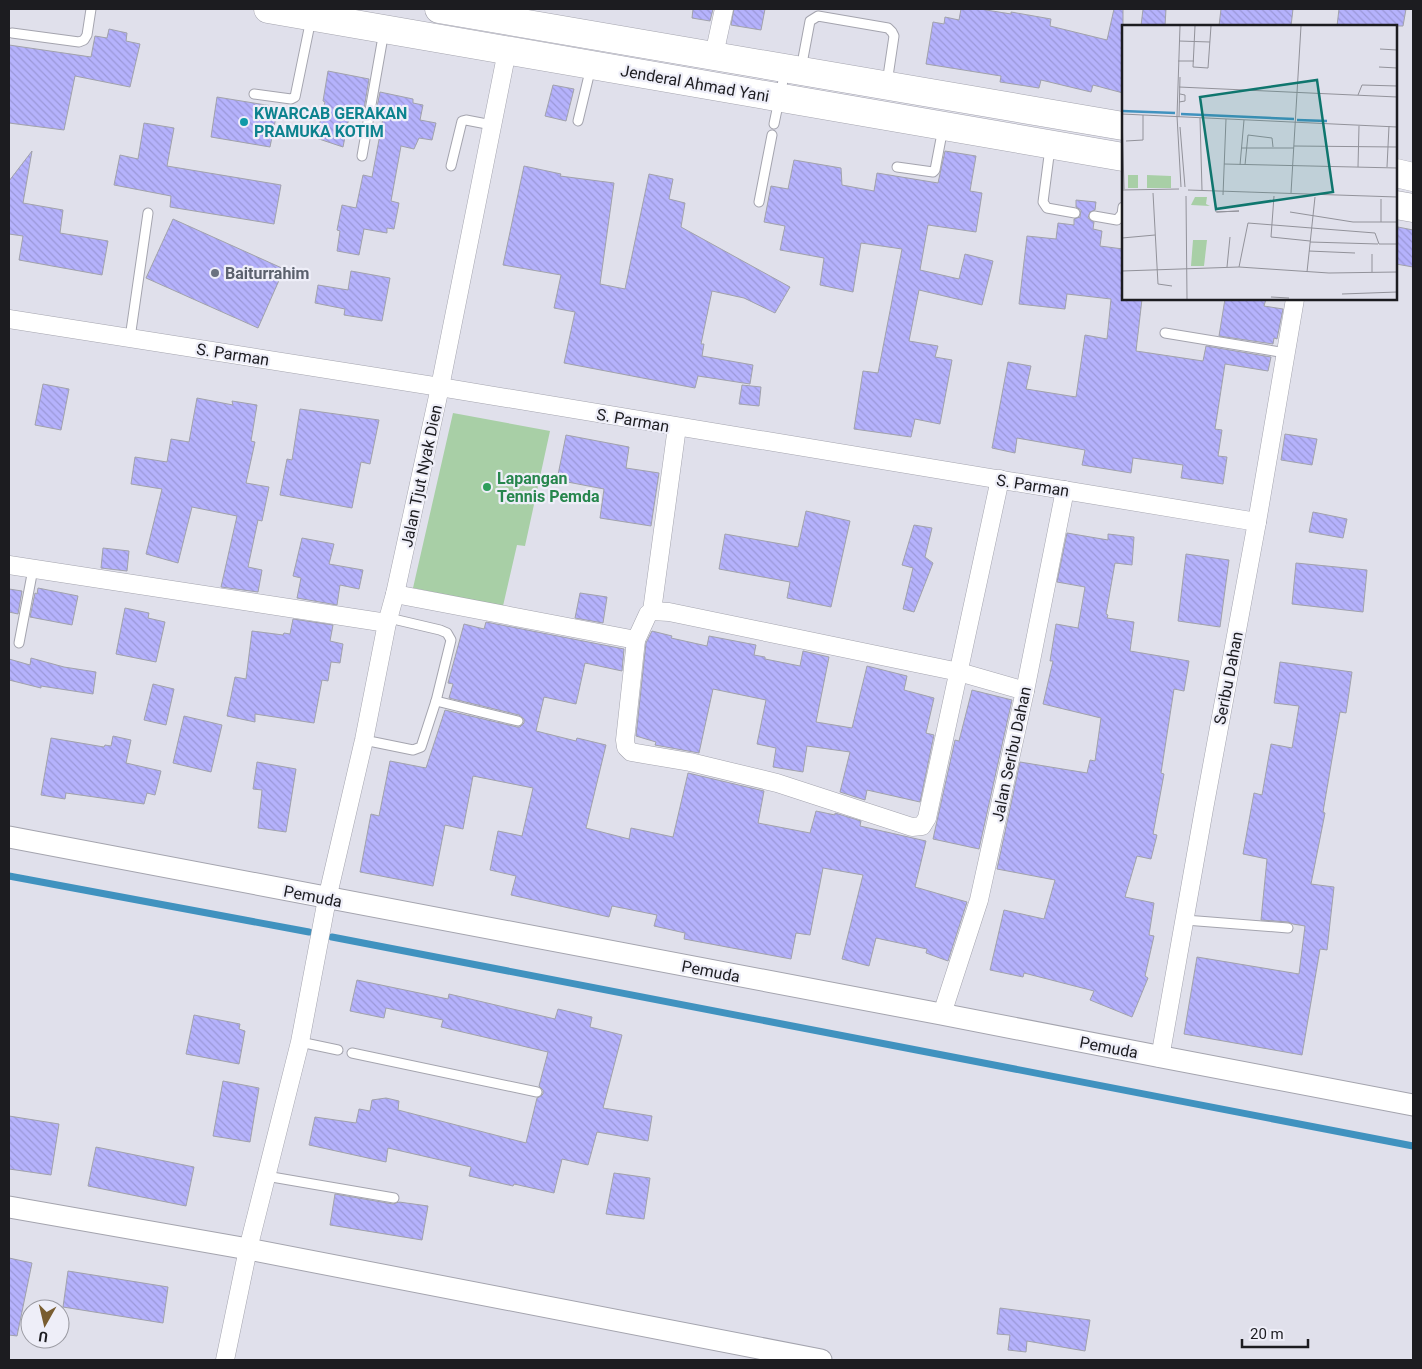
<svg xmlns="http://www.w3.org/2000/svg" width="1422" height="1369" viewBox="0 0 1422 1369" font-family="Roboto,sans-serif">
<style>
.park{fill:#a8cfa6}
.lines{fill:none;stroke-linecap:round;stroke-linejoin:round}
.stream{stroke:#4092bf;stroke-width:7}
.building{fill:url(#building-back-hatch);stroke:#a1a2ab}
.service-casing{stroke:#a4a4ae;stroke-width:11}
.minor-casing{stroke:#a4a4ae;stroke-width:19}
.tertiary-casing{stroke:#a4a4ae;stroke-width:23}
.trunk-casing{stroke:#a4a4ae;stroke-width:29}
.service{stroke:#fff;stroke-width:9}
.minor{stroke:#fff;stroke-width:18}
.tertiary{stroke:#fff;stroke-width:21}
.trunk{stroke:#fff;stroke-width:28}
.culture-dot{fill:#0f9aa8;stroke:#eeeef8;stroke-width:2}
.worship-dot{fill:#6b7280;stroke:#eeeef8;stroke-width:2}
.leisure-dot{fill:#2e9e5b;stroke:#eeeef8;stroke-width:2}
.labels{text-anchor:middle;stroke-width:4.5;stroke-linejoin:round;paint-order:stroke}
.street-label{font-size:16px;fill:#1c1c20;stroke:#eeeef8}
.culture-label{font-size:16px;font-weight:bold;fill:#0d838f;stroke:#eeeef8;text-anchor:start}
.worship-label{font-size:16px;font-weight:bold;fill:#5b616d;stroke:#eeeef8;text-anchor:start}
.leisure-label{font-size:16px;font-weight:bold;fill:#27864d;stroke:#eeeef8;text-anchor:start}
.inset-river{fill:none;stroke:#4092bf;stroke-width:2.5}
.inset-road{fill:none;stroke:#92929a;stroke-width:1}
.view{fill:#0f766e;fill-opacity:0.15;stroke:#0f766e;stroke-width:2.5}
.inset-edge{fill:none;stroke:#1c1c20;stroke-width:2.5}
</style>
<defs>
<pattern id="building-back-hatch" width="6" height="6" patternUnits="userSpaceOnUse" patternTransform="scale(1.25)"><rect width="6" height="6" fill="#b5b2fc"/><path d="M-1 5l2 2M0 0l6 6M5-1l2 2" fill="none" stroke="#9b98d8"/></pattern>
</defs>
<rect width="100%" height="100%" fill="#e0e0eb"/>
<!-- park -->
<polygon class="park" points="453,413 550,431 525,546 517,545 503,606 413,588"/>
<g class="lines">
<!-- stream -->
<g class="stream">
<polyline points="9,876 309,932"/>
<polyline points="332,937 1413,1146"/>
</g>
</g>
<!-- building -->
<g class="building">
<polygon points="693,9 713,9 710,21 692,18"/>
<polygon points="734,9 765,9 761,30 731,25"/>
<polygon points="961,9 980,9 1011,14 1011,12 1051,19 1050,26 1107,40 1114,9 1123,9 1123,93 1093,85 1091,92 1041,80 1039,88 1000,82 1001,76 926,64 933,22 944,24 945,17 959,20"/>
<polygon points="1143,9 1166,9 1165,26 1141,26"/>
<polygon points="1221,9 1293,9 1291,26 1219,26"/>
<polygon points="1339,9 1406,9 1403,26 1337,26"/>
<polygon points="109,29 127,33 126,41 140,44 130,87 75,76 64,130 9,123 9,45 91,57 95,36 107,38"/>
<polygon points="328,71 369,79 364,109 351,107 343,147 316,138 325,102 323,101"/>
<polygon points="553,85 574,89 566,121 545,116"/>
<polygon points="380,92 413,99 413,103 423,105 420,120 436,123 432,140 419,138 414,149 401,146 391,201 399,203 394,229 387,228 387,233 364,229 359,255 337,251 340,231 337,230 342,205 356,208 363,175 372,177 384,113 376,112"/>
<polygon points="217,97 278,107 270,147 211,137"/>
<polygon points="144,123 174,128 167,166 281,185 274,224 170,207 171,196 114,185 120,155 138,159"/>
<polygon points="32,151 23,203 63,210 60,233 108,241 102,275 19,260 23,236 9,234 9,181"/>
<polygon points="945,151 976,156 970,191 982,193 976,232 928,225 920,270 959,279 965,254 993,261 982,305 919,290 909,341 938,346 935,357 952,360 940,424 915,419 911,437 854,429 863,371 878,373 902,249 861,243 853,292 820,285 824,258 780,250 785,226 764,222 771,186 788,189 794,160 841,168 842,185 874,191 877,173 938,183"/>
<polygon points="524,166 561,174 560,176 614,183 600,284 625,289 649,174 673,179 669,199 685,203 681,227 790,287 775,313 744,298 712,291 701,344 704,344 702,356 753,365 750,384 698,376 695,388 564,363 575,312 554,308 561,275 503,265"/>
<polygon points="1076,200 1096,202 1095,210 1090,212 1088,218 1094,222 1093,229 1102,231 1100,246 1123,249 1123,299 1142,299 1136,351 1203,361 1206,346 1271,357 1268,371 1225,364 1215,429 1222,430 1218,456 1227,457 1223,484 1181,478 1183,465 1133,458 1131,473 1082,465 1085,450 1017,438 1015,453 992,448 1008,362 1031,366 1026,389 1076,397 1085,335 1107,339 1111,299 1067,294 1065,309 1019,304 1027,236 1056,239 1058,223 1074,225 1074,219 1080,217 1081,210 1076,207"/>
<polygon points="173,219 284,269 258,328 146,278"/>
<polygon points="1398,227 1413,230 1413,267 1396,264 1396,238"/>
<polygon points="351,271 390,278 382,321 344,315 345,309 315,303 318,285 348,290"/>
<polygon points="1225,299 1266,299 1264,306 1283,309 1277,339 1274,338 1273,344 1219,336"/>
<polygon points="43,384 69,389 61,430 35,425"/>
<polygon points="742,385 761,387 759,406 739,404"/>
<polygon points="197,398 233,405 232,401 257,405 251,441 255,442 246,483 269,487 262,521 258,520 248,567 262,570 258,592 221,587 237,516 192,507 178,563 146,554 162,489 131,484 135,457 167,462 171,439 189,442"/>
<polygon points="300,409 379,420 370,464 361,462 352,508 280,495 287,459 292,460"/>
<polygon points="1285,434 1317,439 1312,465 1281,460"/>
<polygon points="566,435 629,447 626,468 659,473 651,526 600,518 604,489 557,480"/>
<polygon points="806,511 850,521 831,607 787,598 790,582 719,569 725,534 798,547"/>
<polygon points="1313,512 1347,519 1343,538 1309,532"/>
<polygon points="914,525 932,528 925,557 933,563 914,612 903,609 913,568 902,565"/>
<polygon points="1067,533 1108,540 1108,534 1134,537 1132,565 1115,563 1106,614 1108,615 1107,618 1134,622 1130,651 1189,661 1184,691 1174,689 1161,773 1164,774 1153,834 1157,835 1151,859 1137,856 1125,897 1154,903 1149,935 1154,936 1145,976 1148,978 1132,1017 1090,1000 1094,991 1024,973 1023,977 990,970 1004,910 1044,919 1055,880 997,869 1020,762 1087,773 1090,760 1095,761 1101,718 1043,704 1053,661 1050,661 1056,624 1078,628 1085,587 1057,582"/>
<polygon points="302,538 334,544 329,564 363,570 359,589 340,585 337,605 297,598 301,578 293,576"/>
<polygon points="103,548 129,551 127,571 101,568"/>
<polygon points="1186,554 1229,560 1220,627 1178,621"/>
<polygon points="1296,563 1367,570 1363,612 1292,604"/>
<polygon points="38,588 78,596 72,625 30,617 35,593 37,594"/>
<polygon points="9,589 22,591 18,614 9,612"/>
<polygon points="580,593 607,597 603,623 575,618"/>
<polygon points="125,608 149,613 148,618 165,622 156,662 116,654"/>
<polygon points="293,619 333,625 330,641 343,644 340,663 331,662 328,681 322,680 314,723 255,714 255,722 227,716 235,677 246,679 252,631 283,635 284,633 290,634"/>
<polygon points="486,622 624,649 622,671 585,663 576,704 544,697 536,731 576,741 577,738 606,745 586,828 629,839 631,828 673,837 688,773 764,791 758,823 810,833 816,811 835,815 835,813 861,821 860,826 926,841 915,887 967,902 948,961 926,953 927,949 876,938 869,966 842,959 863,875 823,868 810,935 796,933 791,959 684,939 685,933 654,926 657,915 612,906 609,917 511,895 516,876 490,870 498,831 522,836 533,788 473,776 463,829 445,825 433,886 360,872 371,814 379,816 390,761 426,768 445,710 517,727 520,727 524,723 524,719 519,715 449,698 453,684 448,683 464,624 484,629"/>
<polygon points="652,631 672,636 671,638 707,646 709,636 756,645 754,655 765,657 765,659 800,666 803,651 829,657 816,722 852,728 867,666 907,676 904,690 934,698 926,733 934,735 920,802 867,790 865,800 840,792 850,752 807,746 803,772 773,767 776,748 757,744 766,700 713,689 699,753 655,745 656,742 636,736 646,643"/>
<polygon points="31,658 64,667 96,672 93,694 41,686 41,688 9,680 9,659 30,665"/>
<polygon points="1280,662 1352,672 1346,713 1340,712 1323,812 1325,813 1311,884 1334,887 1327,950 1320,949 1302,1055 1184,1034 1197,957 1299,974 1305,926 1293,924 1288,922 1261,920 1267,859 1243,854 1254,793 1262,795 1271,744 1292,748 1299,706 1274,703"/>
<polygon points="153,684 174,689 166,725 144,720"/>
<polygon points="972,690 1012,700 979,849 933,839 955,740 959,741"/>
<polygon points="184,716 222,725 211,772 173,763"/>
<polygon points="113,736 131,740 126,763 161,771 155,795 147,793 144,804 66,793 65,799 41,795 51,738 104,747 105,745 111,746"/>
<polygon points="257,762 296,769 286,832 258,828 262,790 253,789"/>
<polygon points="357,980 448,999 449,994 555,1019 558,1009 592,1017 590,1027 622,1035 603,1108 652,1116 648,1141 597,1132 588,1165 562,1159 554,1193 514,1184 513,1186 469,1176 471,1167 388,1148 386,1162 309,1145 315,1117 356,1123 359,1109 370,1111 372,1100 386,1098 399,1101 398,1110 526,1143 537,1098 541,1096 543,1094 543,1090 539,1086 548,1052 441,1027 443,1020 386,1008 384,1018 350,1011"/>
<polygon points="194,1015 240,1024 239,1029 245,1031 239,1064 186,1054"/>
<polygon points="223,1081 259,1088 250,1142 213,1136"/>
<polygon points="9,1116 59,1124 51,1175 9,1169"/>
<polygon points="96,1147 194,1167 186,1206 88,1186"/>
<polygon points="614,1173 650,1178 644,1219 606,1214"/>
<polygon points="335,1194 393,1204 399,1202 428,1206 422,1240 330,1225"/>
<polygon points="9,1258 32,1263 17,1336 9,1335"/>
<polygon points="68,1271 168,1287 163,1323 63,1307"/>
<polygon points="1000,1308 1090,1320 1085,1351 1027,1341 1026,1352 1008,1350 1010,1335 997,1334"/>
</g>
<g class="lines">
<!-- service casing -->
<g class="service-casing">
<g id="service">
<polyline points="12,33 79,42 84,40 87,35 91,9"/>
<polyline points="801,69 810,21 818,16 888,28 892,32 894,36 887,83"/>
<polyline points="254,94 291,99 295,97 311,19"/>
<polyline points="578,121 591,67"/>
<polyline points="774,124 785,71"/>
<polyline points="1050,148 1043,202 1047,208 1075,213"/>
<polyline points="362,156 384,31"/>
<polyline points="451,166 462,121 466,120 492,125"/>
<polyline points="897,167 933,172 935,170 943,128"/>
<polyline points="759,202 772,135"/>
<polyline points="1094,216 1117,220 1122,214 1123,207"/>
<polyline points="1165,333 1286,353"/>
<polyline points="130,338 148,213"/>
<polyline points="19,643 33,569"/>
<polyline points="436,701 518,721"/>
<polyline points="364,740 413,750 421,747 436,701 451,640 447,633 440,630 389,618"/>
<polyline points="1185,920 1288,928"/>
<polyline points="300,1042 338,1050"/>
<polyline points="352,1053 537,1092"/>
<polyline points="266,1176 394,1198"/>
</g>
</g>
<!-- minor casing -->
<g class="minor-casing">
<g id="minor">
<polyline points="714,55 724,9"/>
<polyline points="9,319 440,387 1257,522"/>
<polyline points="9,565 387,623"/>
<polyline points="395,594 636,640 648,614 652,611 669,612 959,672 1025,691"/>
<polyline points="652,611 677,427"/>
<polyline points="636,640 625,740 626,747 631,752 690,762 777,783 912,827 922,826 927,818 1000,479"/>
<polyline points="942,1014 979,900 1025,691 1065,490"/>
<polyline points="1160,1058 1204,809 1257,522 1295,299"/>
<polyline points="225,1360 248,1249 300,1042 327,899 364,740 387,623 395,594 440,387 507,51"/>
</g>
</g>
<!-- tertiary casing -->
<g class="tertiary-casing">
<g id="tertiary">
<path d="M9,837C319,898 630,954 941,1014C1098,1044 1256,1076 1413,1105"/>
<polyline points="9,1207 248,1249 821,1360"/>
</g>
</g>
<!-- trunk casing -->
<g class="trunk-casing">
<g id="trunk">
<polyline points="268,9 1123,157"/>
<polyline points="439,9 1123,126"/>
<polyline points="1396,173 1413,177"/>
<polyline points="1396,205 1413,208"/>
</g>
</g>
<!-- service -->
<use href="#service" class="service"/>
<!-- minor -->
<use href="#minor" class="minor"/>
<!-- tertiary -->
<use href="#tertiary" class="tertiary"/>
<!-- trunk -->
<use href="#trunk" class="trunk"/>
</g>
<!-- markers -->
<circle class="culture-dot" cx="244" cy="122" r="5"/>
<circle class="worship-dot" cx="215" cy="273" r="5"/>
<circle class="leisure-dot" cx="487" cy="487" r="5"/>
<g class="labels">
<!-- street labels -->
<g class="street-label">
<text transform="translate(695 83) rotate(10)" y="6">Jenderal Ahmad Yani</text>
<text transform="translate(233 354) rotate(9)" y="6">S. Parman</text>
<text transform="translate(633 420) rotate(10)" y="6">S. Parman</text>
<text transform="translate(421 476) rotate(-78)" y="6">Jalan Tjut Nyak Dien</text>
<text transform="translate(1033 485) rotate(9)" y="6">S. Parman</text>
<text transform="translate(1228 678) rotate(-79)" y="6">Seribu Dahan</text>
<text transform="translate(1011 754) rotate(-78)" y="6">Jalan Seribu Dahan</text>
<text transform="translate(313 896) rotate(11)" y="6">Pemuda</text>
<text transform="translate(711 971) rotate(11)" y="6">Pemuda</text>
<text transform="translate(1109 1047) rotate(11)" y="6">Pemuda</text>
</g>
<!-- culture labels -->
<g class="culture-label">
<text x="254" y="119">KWARCAB GERAKAN<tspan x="254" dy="18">PRAMUKA KOTIM</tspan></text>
</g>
<!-- worship labels -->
<g class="worship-label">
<text x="225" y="279">Baiturrahim</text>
</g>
<!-- leisure labels -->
<g class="leisure-label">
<text x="497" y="484">Lapangan<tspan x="497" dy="18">Tennis Pemda</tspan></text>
</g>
</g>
<!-- overview -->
<g transform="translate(1122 25)">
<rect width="275" height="275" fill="#e0e0eb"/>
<path d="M73,172H85L84,179L88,181L69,180ZM71,215H85L82,241H69Z" fill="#a8cfa6"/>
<path d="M6,150H16V163H6ZM25,150L49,151V163H25Z" fill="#a8cfa6"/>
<path class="inset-river" d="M0,86L53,88M59,89L172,94M175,95L205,96"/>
<path class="inset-road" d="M58,1L55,91L59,162M73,1L71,42L86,43L89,1M57,16L88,17M258,24L275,25M56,36H72M257,42L275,43M57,62L275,72M236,70L240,60L275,61M57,77L63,76V70L58,69M0,89L275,102M0,89L2,164M57,92L58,52M78,93L80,165M58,102L63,162M4,116L21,115V90M172,121L275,122M119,123H172M102,139L275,143M118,140L122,95M123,140L126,110L150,113L151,122M236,142L237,101M265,142L267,101M0,165L57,164M66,165L275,172M31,168L36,259L50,261M169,168L179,1M92,169L94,187M101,170L104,94M64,171L65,274M152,171L149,212L188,216M94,187L117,186M95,187L117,186M168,187L231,197H275M259,197V174M0,213L33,210M188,217L256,219M187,226L233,228M105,242L108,212M117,242L126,198L253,208L257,219H275M0,246L117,242L207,248L275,247M185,247L193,172M250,247V229M220,269L275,267M149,272L167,273"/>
<path class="view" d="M195,55L211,167L94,184L78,72Z"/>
<rect width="275" height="275" class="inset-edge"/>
</g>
<!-- border -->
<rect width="1422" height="1369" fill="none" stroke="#1c1c20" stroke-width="20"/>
<!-- north arrow -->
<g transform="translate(45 1324) rotate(188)"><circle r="24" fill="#eeeef8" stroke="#9a9aa2"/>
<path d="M0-4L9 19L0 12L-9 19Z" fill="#795d30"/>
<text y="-8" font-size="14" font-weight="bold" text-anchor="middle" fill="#1c1c20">U</text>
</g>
<!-- scale -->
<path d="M1242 1339v8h66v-8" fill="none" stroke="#1c1c20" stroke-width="2.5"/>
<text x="1250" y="1339" font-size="15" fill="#1c1c20" stroke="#eeeef8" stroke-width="4" paint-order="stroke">20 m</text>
</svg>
